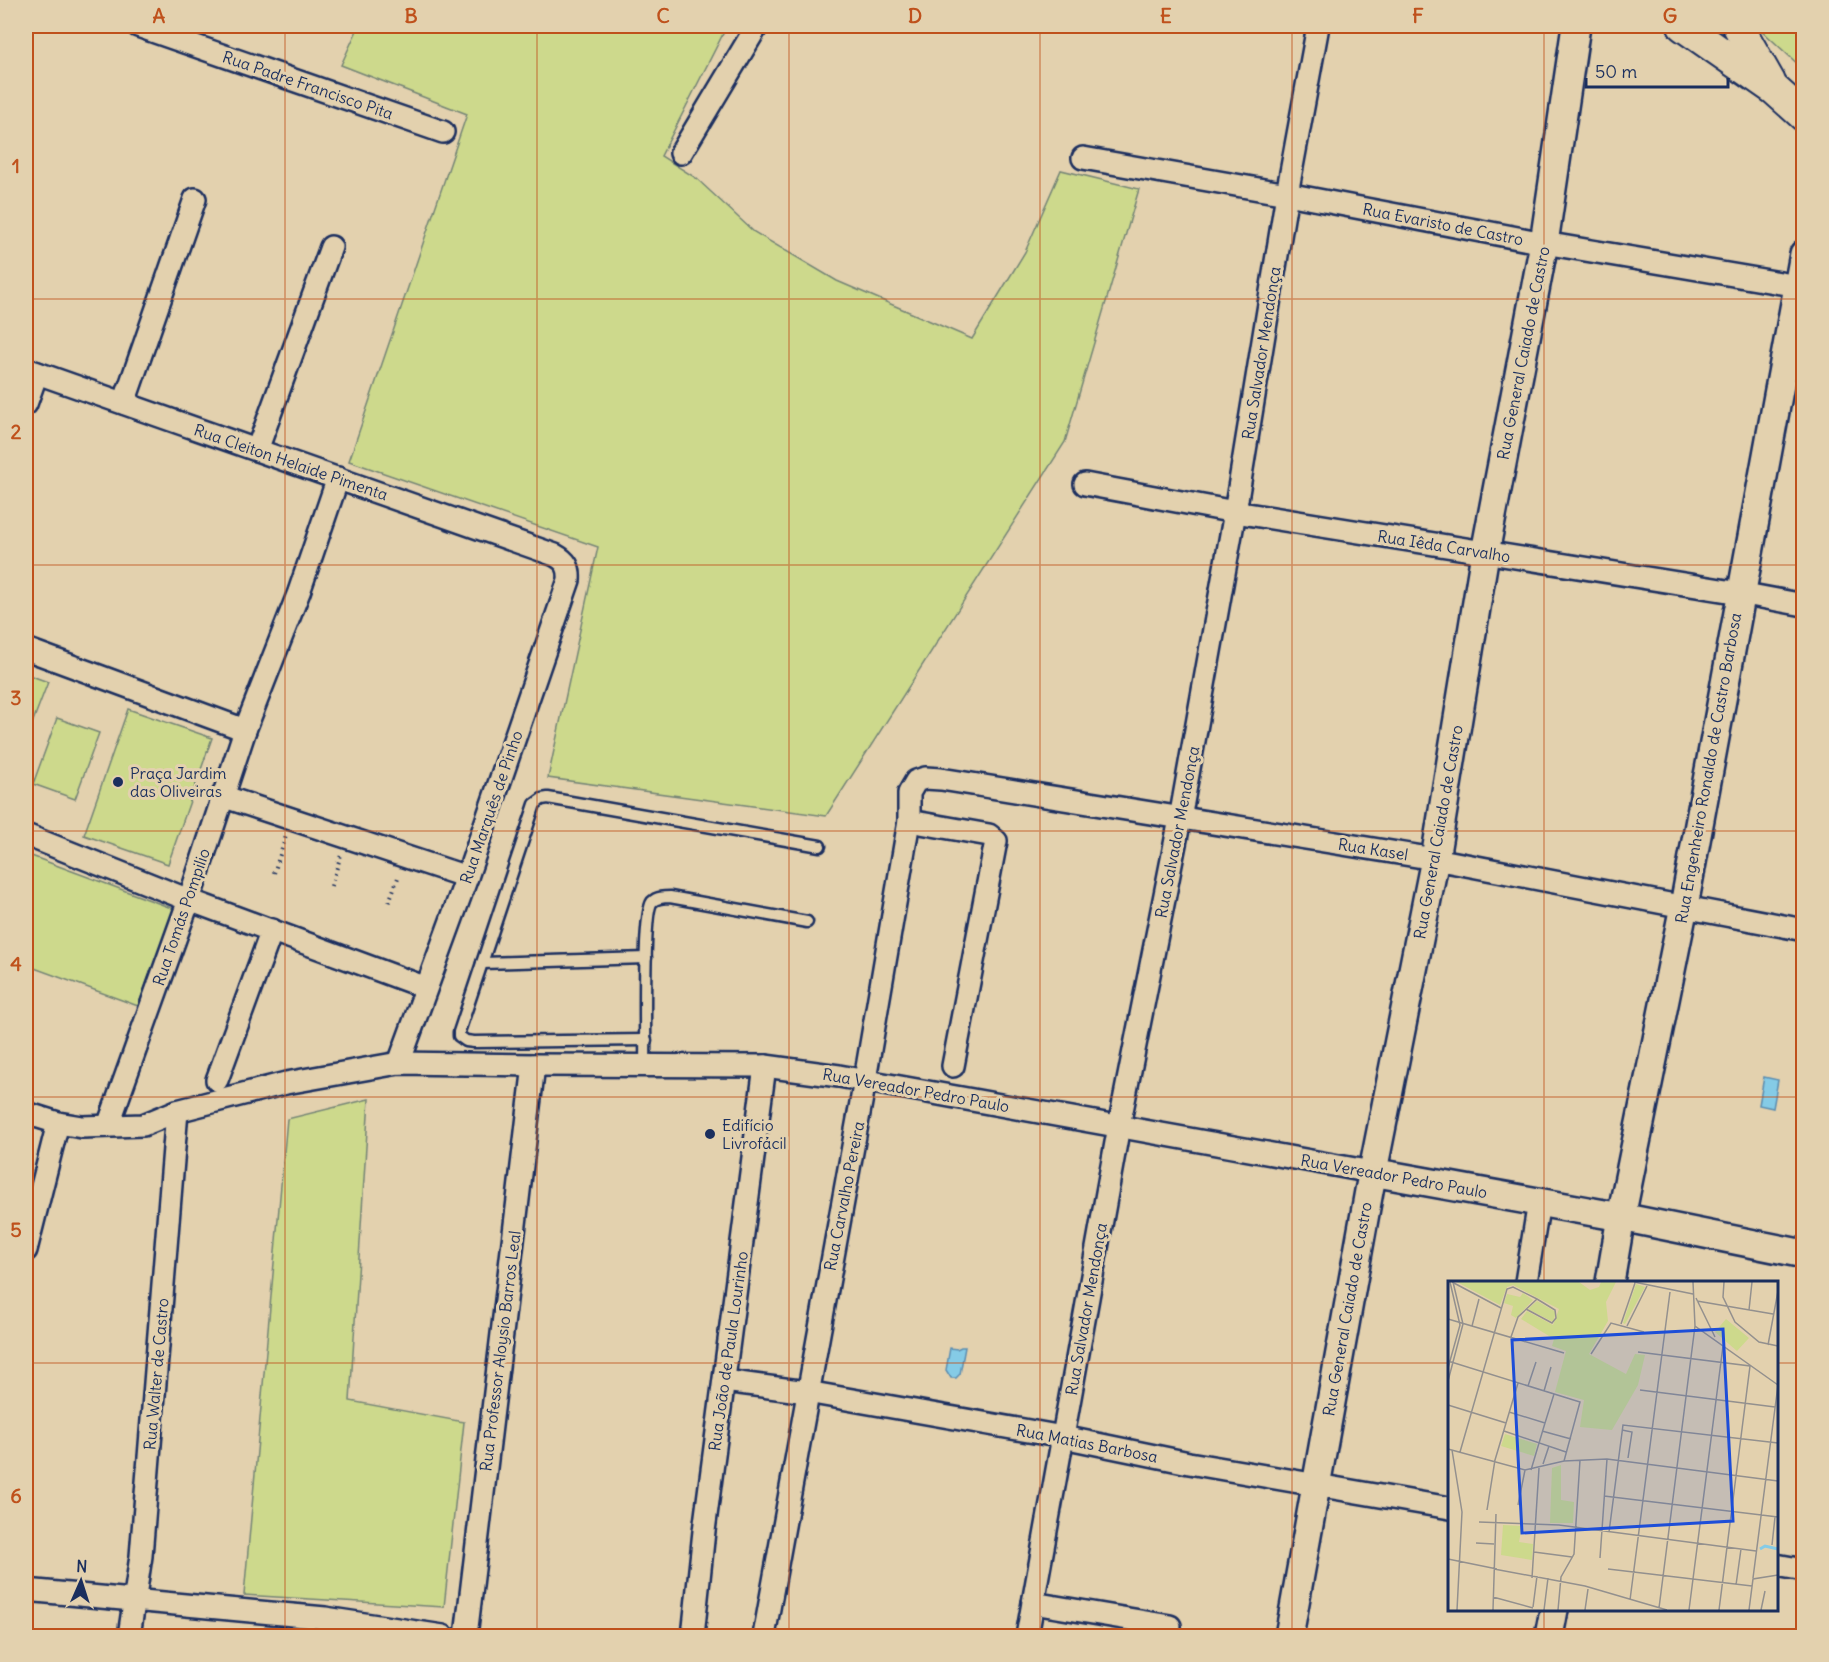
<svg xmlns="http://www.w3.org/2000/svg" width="1829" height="1662" viewBox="0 0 1829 1662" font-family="Delius,sans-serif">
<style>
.green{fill:#cdd98c;stroke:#748475;stroke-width:1.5}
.water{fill:#85cbe6;stroke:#5b8db0;stroke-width:1.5}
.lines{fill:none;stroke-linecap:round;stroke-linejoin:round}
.service-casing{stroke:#1b2f5e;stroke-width:15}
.minor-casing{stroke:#1b2f5e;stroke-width:26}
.tertiary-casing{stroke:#1b2f5e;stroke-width:32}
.secondary-casing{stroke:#1b2f5e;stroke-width:34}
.path{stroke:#1b2f5e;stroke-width:4;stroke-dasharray:1.5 4.5;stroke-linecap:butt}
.service{stroke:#e3d1ae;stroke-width:10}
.minor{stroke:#e3d1ae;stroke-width:21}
.tertiary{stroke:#e3d1ae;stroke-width:27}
.secondary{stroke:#e3d1ae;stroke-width:30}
.grid{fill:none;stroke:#bf511c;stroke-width:1.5;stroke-opacity:0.55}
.poi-dot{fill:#1b2f5e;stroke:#e3d1ae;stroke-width:2}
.labels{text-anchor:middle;stroke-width:6;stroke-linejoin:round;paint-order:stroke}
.street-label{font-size:16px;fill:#1b2f5e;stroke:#e3d1ae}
.poi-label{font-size:16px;fill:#1b2f5e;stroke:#e3d1ae;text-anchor:start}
.inset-river{fill:none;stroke:#85cbe6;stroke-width:3}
.inset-road{fill:none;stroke:#93908e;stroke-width:1.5}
.view{fill:#1d4ed8;fill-opacity:0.15;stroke:#1d4ed8;stroke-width:3}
.inset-edge{fill:none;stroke:#1b2f5e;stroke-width:3}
.neatline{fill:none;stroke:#bf511c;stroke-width:2}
.grid-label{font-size:20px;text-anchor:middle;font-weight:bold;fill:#bf511c}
</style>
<rect width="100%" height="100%" fill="#e3d1ae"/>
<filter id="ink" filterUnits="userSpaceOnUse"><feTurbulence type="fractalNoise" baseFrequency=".0167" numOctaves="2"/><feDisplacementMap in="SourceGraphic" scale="12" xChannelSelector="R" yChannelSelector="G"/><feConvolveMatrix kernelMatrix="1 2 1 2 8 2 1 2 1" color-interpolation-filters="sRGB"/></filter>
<g filter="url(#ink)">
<!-- green -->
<g class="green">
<polygon points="359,26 727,26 661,156 696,178 754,232 837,281 972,339 1025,252 1061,170 1139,189 1065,442 826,816 548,778 598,547 349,461 467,114 341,65"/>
<polygon points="1757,26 1803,26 1803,69"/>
<polygon points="26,674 48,682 30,729 26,727"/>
<polygon points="128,709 212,738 168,864 84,835"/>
<polygon points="57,718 99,733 75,799 33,784"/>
<polygon points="26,854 174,909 138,1006 26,965"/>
<polygon points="369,1099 350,1401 464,1422 444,1607 244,1595 287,1119"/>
</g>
<!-- water -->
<g class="water">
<polygon points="1764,1077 1778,1080 1773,1108 1759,1105"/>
<polygon points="961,1347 965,1347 960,1374 956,1378 951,1378 946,1370 950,1348 957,1349"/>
</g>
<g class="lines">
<!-- service casing -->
<g class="service-casing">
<g id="service">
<polyline points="482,963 646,958"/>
<polyline points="646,1040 474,1042 466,1041 459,1036 459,1032 535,804 542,799 548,798 820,846"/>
<path d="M645,1066C646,1041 642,915 652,902C657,897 664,897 670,897L807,922"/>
</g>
</g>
<!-- minor casing -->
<g class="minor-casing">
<g id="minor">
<polyline points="138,26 443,132"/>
<polyline points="681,153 757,26"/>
<polyline points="1083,158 1287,194 1544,243 1804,287"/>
<path d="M26,369L555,555C566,561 570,567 569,580L467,877L399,1063"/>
<polyline points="124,403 195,199"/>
<polyline points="26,404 37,373"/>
<polyline points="257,450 331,247"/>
<polyline points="1085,484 1235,512 1740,593 1804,605"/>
<polyline points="26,649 245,730 189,900 108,1126"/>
<polyline points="245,730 299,592 338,478"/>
<polyline points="222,796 467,877"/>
<polyline points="909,821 989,835 996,841 953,1066"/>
<polyline points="26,835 189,900 416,984"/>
<polyline points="217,1080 272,930"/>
<polyline points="26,1113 58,1123 82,1127 143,1125 177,1111 286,1083 399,1063 534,1065 765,1066 839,1076 1372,1172"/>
<polyline points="26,1250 58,1123"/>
<polyline points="1526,1282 1539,1202"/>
<polyline points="724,1381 807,1392 1063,1437 1189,1463 1450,1508"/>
<polyline points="1776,1565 1804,1570"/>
<polyline points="26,1590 325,1618 443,1636"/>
<polyline points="1033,1603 1170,1626"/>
<polyline points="129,1636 141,1556 177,1111"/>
<polyline points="466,1636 534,1065"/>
<polyline points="693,1636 704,1531 765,1066"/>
<polyline points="764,1636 862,1097 909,821 909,793 916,781 925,778 941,779 1435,859 1804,930"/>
<polyline points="1027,1636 1119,1126 1180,819 1235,512 1287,194 1318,26"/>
</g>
</g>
<!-- tertiary casing -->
<g class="tertiary-casing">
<g id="tertiary">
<polyline points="1372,1172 1621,1217 1804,1254"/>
<polyline points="1610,1282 1621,1217 1684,906 1804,254"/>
<polyline points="1289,1636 1369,1191 1435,859 1485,553 1544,243 1576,26"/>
<polyline points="1549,1636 1554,1610"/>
</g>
</g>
<!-- secondary casing -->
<g class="secondary-casing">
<g id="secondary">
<polyline points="1683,26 1775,90 1804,116"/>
<polyline points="1738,26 1770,82"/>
</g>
</g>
<!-- path -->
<g class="path">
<polyline points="274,873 286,836"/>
<polyline points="331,886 341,855"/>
<polyline points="389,902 399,875"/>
</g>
<!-- service -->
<use href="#service" class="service"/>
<!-- minor -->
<use href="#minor" class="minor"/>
<!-- tertiary -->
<use href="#tertiary" class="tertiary"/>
<!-- secondary -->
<use href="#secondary" class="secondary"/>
</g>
</g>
<!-- grid -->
<path class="grid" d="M285,26V1636M537,26V1636M789,26V1636M1040,26V1636M1292,26V1636M1544,26V1282M26,299H1804M26,565H1804M26,831H1804M26,1097H1804M26,1363H1450M1776,1363H1804M1544,1610V1636"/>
<!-- markers -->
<g class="poi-dot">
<circle cx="118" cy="782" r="6"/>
<circle cx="710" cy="1134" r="6"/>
</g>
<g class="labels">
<!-- street labels -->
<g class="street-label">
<text transform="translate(308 85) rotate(19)" y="6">Rua Padre Francisco Pita</text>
<text transform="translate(1443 224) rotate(11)" y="6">Rua Evaristo de Castro</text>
<text transform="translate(1261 353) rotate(-81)" y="6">Rua Salvador Mendonça</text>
<text transform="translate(1523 353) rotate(-79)" y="6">Rua General Caiado de Castro</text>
<text transform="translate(291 462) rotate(19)" y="6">Rua Cleiton Helaide Pimenta</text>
<text transform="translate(1444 546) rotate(9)" y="6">Rua Iêda Carvalho</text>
<text transform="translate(1708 768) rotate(-80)" y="6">Rua Engenheiro Ronaldo de Castro Barbosa</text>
<text transform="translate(491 807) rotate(-71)" y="6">Rua Marquês de Pinho</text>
<text transform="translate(1177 832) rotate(-79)" y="6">Rua Salvador Mendonça</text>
<text transform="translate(1438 832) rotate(-80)" y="6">Rua General Caiado de Castro</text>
<text transform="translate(1373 849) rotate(9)" y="6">Rua Kasel</text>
<text transform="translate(181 917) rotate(-71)" y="6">Rua Tomás Pompilio</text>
<text transform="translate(916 1090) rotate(10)" y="6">Rua Vereador Pedro Paulo</text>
<text transform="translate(1394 1176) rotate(10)" y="6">Rua Vereador Pedro Paulo</text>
<text transform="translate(844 1196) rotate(-79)" y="6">Rua Carvalho Pereira</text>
<text transform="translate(1086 1309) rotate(-80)" y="6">Rua Salvador Mendonça</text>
<text transform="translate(1347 1309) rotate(-80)" y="6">Rua General Caiado de Castro</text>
<text transform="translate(500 1351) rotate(-83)" y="6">Rua Professor Aloysio Barros Leal</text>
<text transform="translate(728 1351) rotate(-82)" y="6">Rua João de Paula Lourinho</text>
<text transform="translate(156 1374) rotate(-85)" y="6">Rua Walter de Castro</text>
<text transform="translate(1087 1443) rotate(11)" y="6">Rua Matias Barbosa</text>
</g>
<!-- poi labels -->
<g class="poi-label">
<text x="130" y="779">Praça Jardim<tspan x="130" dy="18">das Oliveiras</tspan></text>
<text x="722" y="1131">Edifício<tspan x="722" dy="18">Livrofácil</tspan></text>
</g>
</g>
<!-- overview -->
<g transform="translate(1448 1281)">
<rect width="330" height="330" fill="#e3d1ae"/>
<path d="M9,1H131L142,9L151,6L153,1H168L158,21L160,40L141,73L178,93L187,73L197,74L190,104L164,149L132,146L136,119L107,111L118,70L104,65L106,58L73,38L79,30L105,44L111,28L65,4L59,6L52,24ZM188,3L197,6L177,43L175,42ZM75,12L85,19L68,37L63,34L65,25L56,22L59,13L72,16ZM89,20L108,31L105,41L80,28ZM278,38L301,57L289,70L267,51ZM57,153L89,163L86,175L53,165ZM113,184V219L126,221L125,242H102L104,187ZM55,244L74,245L71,261L85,263L84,279L53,274Z" fill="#cdd98c"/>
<path class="inset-river" d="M312,268L317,265L330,268"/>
<path class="inset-road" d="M4,1L53,27M186,1L245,13M245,1L247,45L330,104M276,1L275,16L287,41L311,61L330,65M248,17L267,56M249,20L325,33M301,29L304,1M0,38L116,72M173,43L187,2M24,45L31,18M179,45L199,5M63,56L70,36L89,18M320,64L330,10M190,71L302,85L271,329M143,73L163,42L196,51M0,80L132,121L116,180M0,87L12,44L2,1M0,100L15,43L5,1M80,105L88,81M192,109L327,126M96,110L103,86M0,124L58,142M61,131L97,142L83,189M97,142L106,113M174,149L184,151L180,177M56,150L118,171M94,150L123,158M0,168L77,189L116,180L159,178L330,200M4,169L14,231L9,329M12,171L59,8L65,6L89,18L107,29L108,37L104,42L78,28M95,183L101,165M156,215L330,236M70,224L77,189M39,229L47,179L70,102M31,241L111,244L308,270M161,251L175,144L330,162M28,262L46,263M324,264L327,236M86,271L124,276M152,277L159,178M0,278L49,288M46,288L137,305L219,329M160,288L304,305M84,297L91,187M305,297L330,104M288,304L293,268M45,316L85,327M182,319L222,11M85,326L89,295M211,327L247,45M45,329L48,233M96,329L100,297M110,329L113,296L126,273L132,179M137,329L140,308M241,329L275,65M301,329L305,298L330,294M313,329L317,310"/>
<path class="view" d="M275,48L285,240L74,252L64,59Z"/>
<rect width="330" height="330" class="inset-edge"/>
</g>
<!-- margin -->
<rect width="1829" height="1662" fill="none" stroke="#e3d1ae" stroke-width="66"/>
<!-- north arrow -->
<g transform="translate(81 1581) rotate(3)" stroke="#e3d1ae" stroke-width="4.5" paint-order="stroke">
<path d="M0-4.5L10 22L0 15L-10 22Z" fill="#1b2f5e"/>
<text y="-9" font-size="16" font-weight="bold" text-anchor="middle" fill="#1b2f5e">N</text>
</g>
<!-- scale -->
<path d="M1586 78v9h142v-9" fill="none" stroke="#1b2f5e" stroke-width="3"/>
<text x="1595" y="78" font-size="18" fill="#1b2f5e" stroke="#e3d1ae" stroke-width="4.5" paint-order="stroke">50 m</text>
<rect x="33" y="33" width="1763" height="1596" class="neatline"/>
<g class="grid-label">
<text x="159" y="23">A</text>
<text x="411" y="23">B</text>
<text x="663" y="23">C</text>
<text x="915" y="23">D</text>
<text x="1166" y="23">E</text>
<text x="1418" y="23">F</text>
<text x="1670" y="23">G</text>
<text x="16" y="173">1</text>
<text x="16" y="439">2</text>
<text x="16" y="705">3</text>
<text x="16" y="971">4</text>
<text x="16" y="1237">5</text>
<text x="16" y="1503">6</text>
</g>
</svg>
